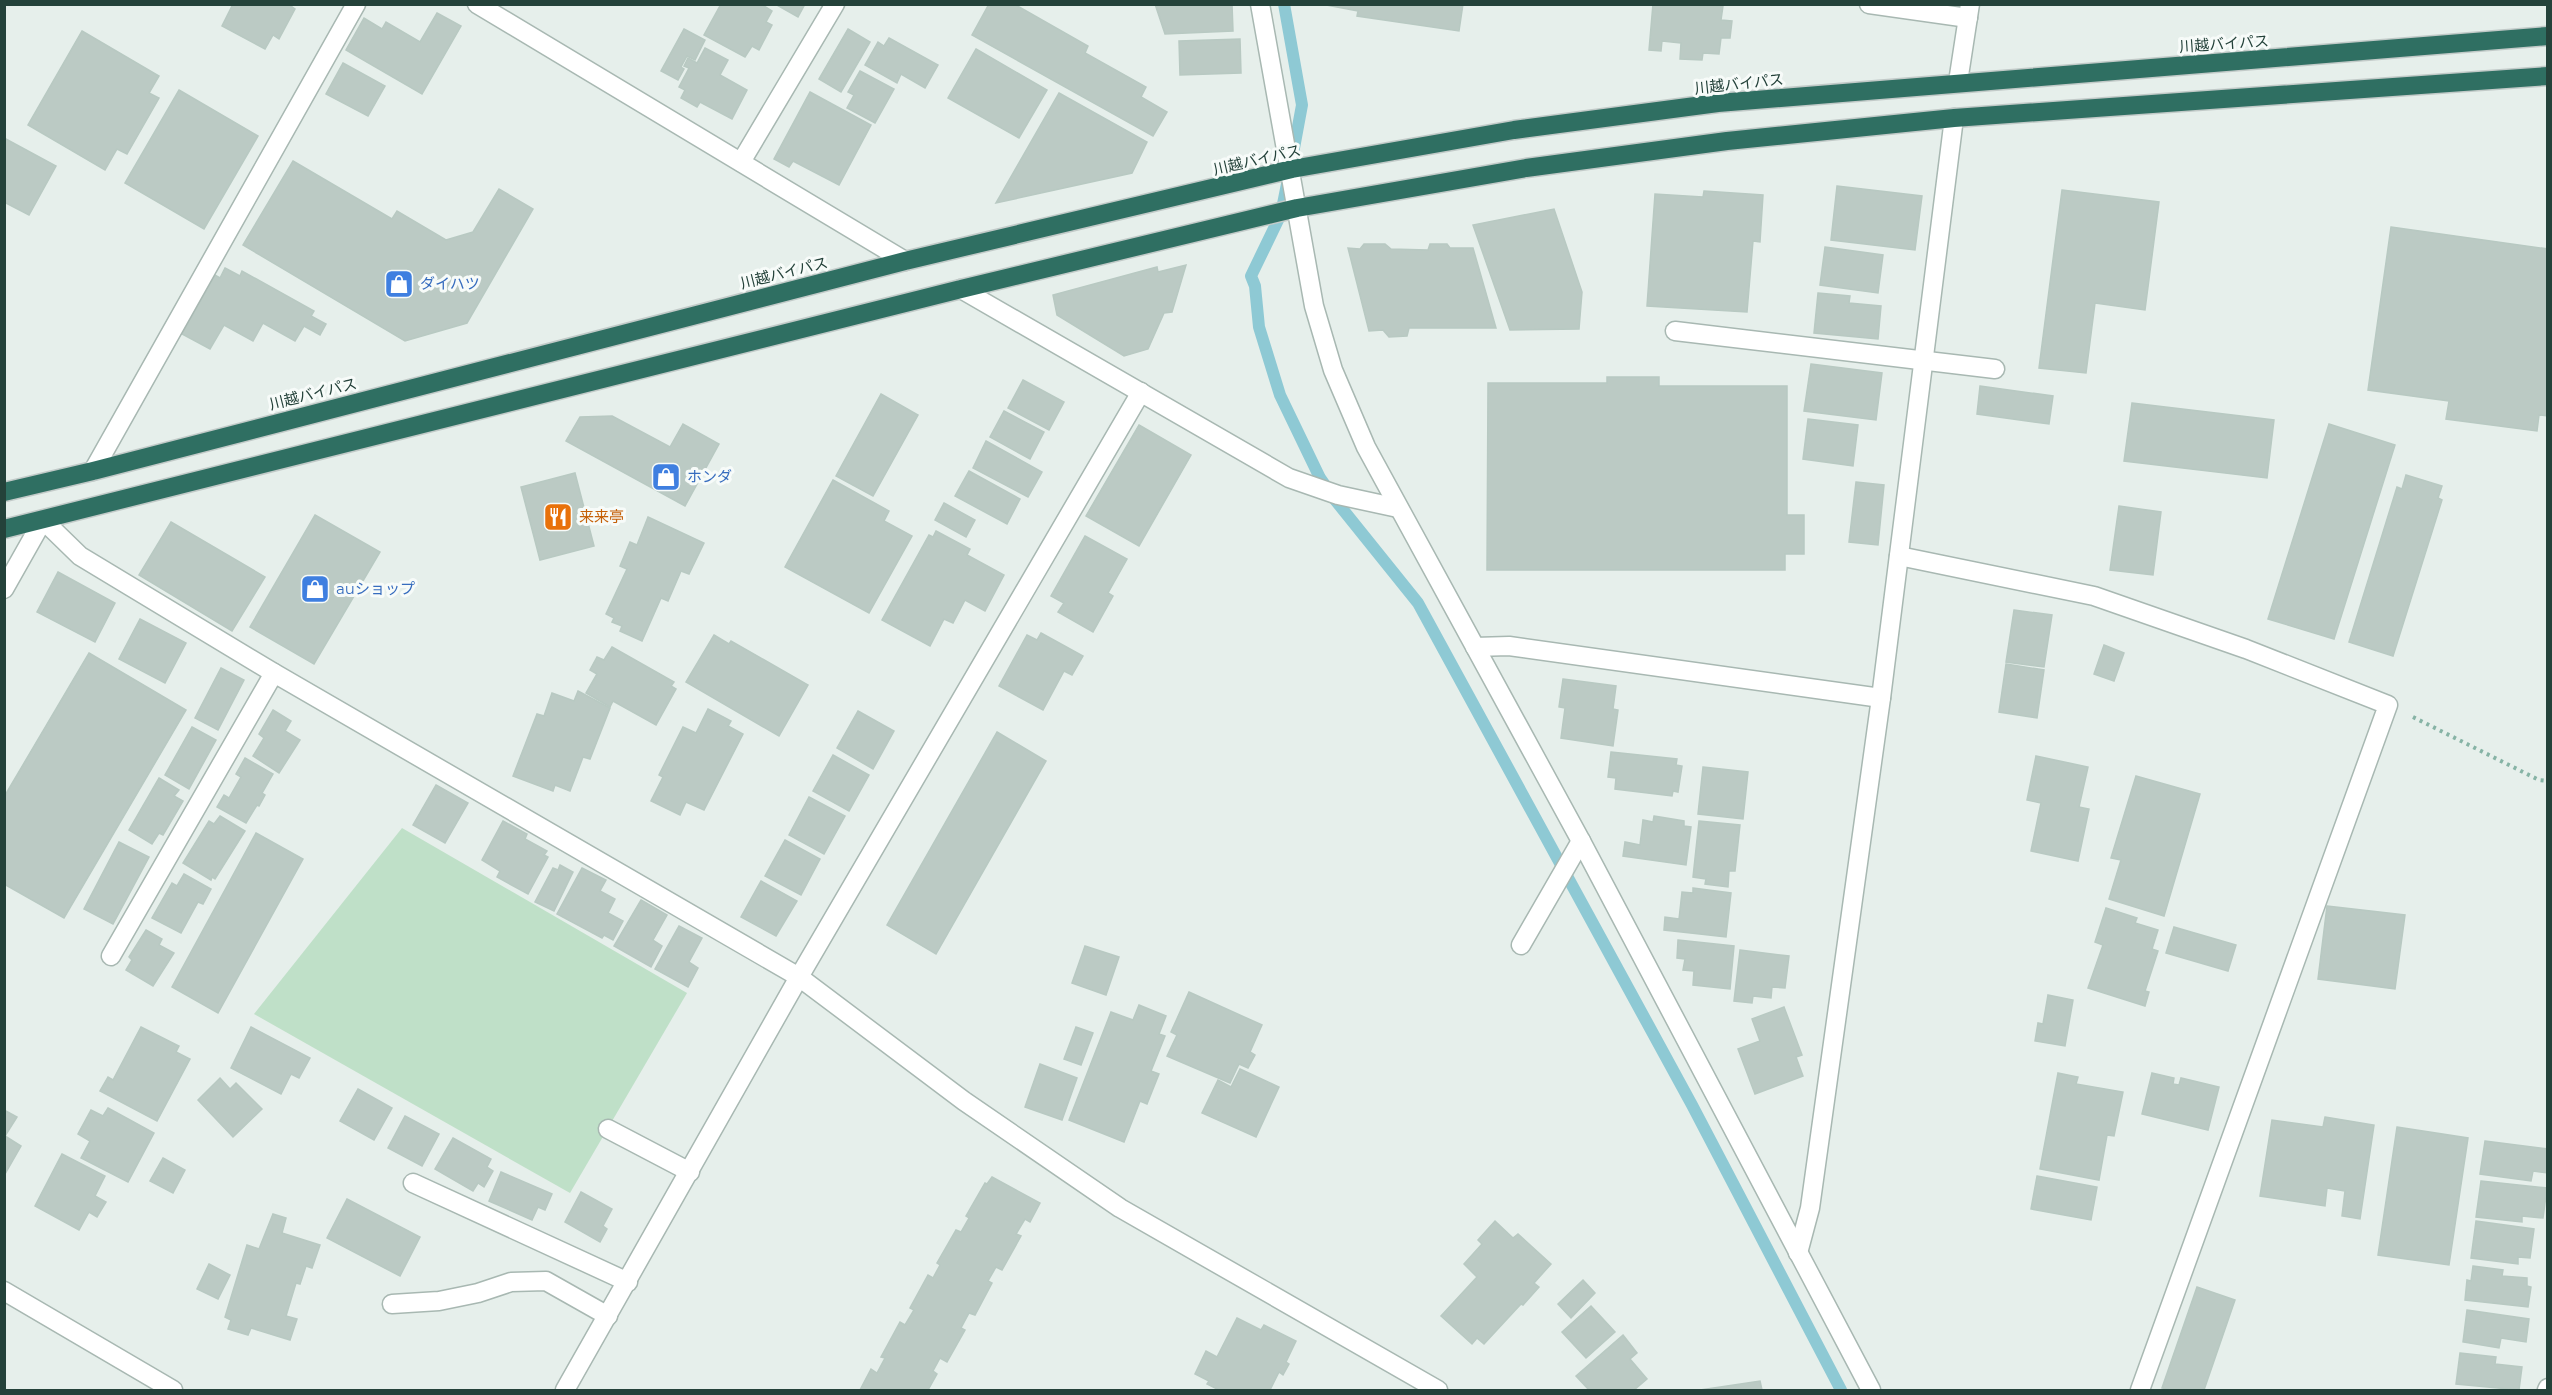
<svg xmlns="http://www.w3.org/2000/svg" width="2552" height="1395" viewBox="0 0 2552 1395" font-family="Montserrat,'Noto Sans JP',sans-serif">
<style>
.green{fill:#bfe0c8}
.lines{fill:none;stroke-linecap:round;stroke-linejoin:round}
.stream{stroke:#8ec9d4;stroke-width:12}
.building{fill:#bbcac4;stroke:#b8c9c2;stroke-width:1.5}
.minor-casing{stroke:#a8b8b2;stroke-width:21}
.highway-casing{stroke:#c2cac8;stroke-width:21}
.path{stroke:#86b3a5;stroke-width:4;stroke-dasharray:3 4.5;stroke-linecap:butt}
.minor{stroke:#fff;stroke-width:18}
.highway{stroke:#2f6f62;stroke-width:18}
.labels{text-anchor:middle;stroke-width:6;stroke-linejoin:round;paint-order:stroke}
.street-label{font-size:15px;fill:#24423a;stroke:#f7fbf9}
.shop-label{font-size:15px;fill:#366cbe;stroke:#f7fbf9;text-anchor:start}
.food-label{font-size:15px;fill:#c56008;stroke:#f7fbf9;text-anchor:start}
</style>
<rect width="100%" height="100%" fill="#e6efeb"/>
<!-- green -->
<polygon class="green" points="402,828 687,993 570,1193 254,1014"/>
<g class="lines">
<!-- stream -->
<g class="stream">
<polyline points="1284,4 1302,105 1292,159"/>
<polyline points="1288,179 1281,214 1251,276 1255,286 1259,327 1280,395 1320,478 1336,501 1418,603 1692,1105 1841,1390"/>
</g>
</g>
<!-- building -->
<g class="building">
<polygon points="233,4 288,4 295,9 279,39 273,35 265,49 222,26"/>
<polygon points="721,4 761,4 772,11 766,22 772,25 759,50 752,46 745,57 704,35"/>
<polygon points="775,4 805,4 798,17"/>
<polygon points="989,4 1014,4 1088,46 1085,53 1146,87 1141,97 1167,112 1153,136 972,35"/>
<polygon points="1155,4 1232,4 1233,31 1165,34"/>
<polygon points="1321,4 1463,4 1459,31 1357,16 1358,11"/>
<polygon points="1653,4 1723,6 1721,20 1732,21 1730,38 1721,38 1719,54 1703,53 1702,60 1680,59 1681,43 1662,41 1661,51 1649,50"/>
<polygon points="437,13 461,26 422,94 346,50 364,18 382,29 386,22 420,42"/>
<polygon points="684,29 705,40 695,60 687,56 681,67 684,69 678,80 661,71"/>
<polygon points="848,29 870,42 841,92 819,79"/>
<polygon points="82,31 159,76 149,93 159,98 127,154 117,149 105,170 28,125"/>
<polygon points="889,38 938,65 925,88 901,74 897,83 865,65 878,42 884,46"/>
<polygon points="1240,39 1241,73 1180,75 1179,41"/>
<polygon points="705,48 728,60 720,75 747,90 732,119 700,102 697,107 681,98 685,90 679,87 689,68 684,66 688,58 697,63"/>
<polygon points="976,49 1047,90 1019,138 948,98"/>
<polygon points="343,63 385,86 368,116 326,94"/>
<polygon points="860,71 894,89 875,123 847,108 854,95 848,92"/>
<polygon points="179,90 258,136 204,229 125,183"/>
<polygon points="810,92 871,125 839,185 793,161 789,167 774,159"/>
<polygon points="1059,93 1147,142 1132,173 996,203"/>
<polygon points="4,138 56,166 29,215 4,202"/>
<polygon points="293,161 392,219 397,211 446,240 473,232 499,189 533,209 467,323 405,341 243,245"/>
<polygon points="1837,186 1922,196 1915,250 1831,240"/>
<polygon points="2062,190 2159,202 2145,310 2095,303 2086,373 2039,368"/>
<polygon points="1704,191 1763,195 1760,242 1753,241 1747,312 1647,306 1655,194 1703,197"/>
<polygon points="1554,209 1582,292 1579,329 1510,330 1473,225"/>
<polygon points="2391,227 2548,249 2548,416 2539,415 2537,431 2446,419 2449,401 2368,390"/>
<polygon points="1364,244 1385,244 1391,249 1428,250 1430,244 1447,244 1450,248 1473,248 1496,328 1409,328 1407,336 1389,337 1383,330 1369,331 1348,248 1360,249"/>
<polygon points="1825,247 1883,255 1878,293 1820,285"/>
<polygon points="1186,265 1172,312 1164,313 1148,349 1124,356 1057,315 1053,295 1157,267 1158,272"/>
<polygon points="225,268 240,276 242,271 314,311 311,316 326,324 320,335 304,326 295,341 263,323 253,341 224,325 210,349 182,334 215,275 220,278"/>
<polygon points="1818,293 1850,296 1849,303 1881,306 1878,339 1814,333"/>
<polygon points="1811,364 1882,373 1876,420 1804,411"/>
<polygon points="1607,377 1659,377 1659,386 1787,386 1787,515 1804,515 1804,554 1785,554 1785,570 1487,570 1488,383 1607,383"/>
<polygon points="1023,380 1064,402 1049,430 1008,408"/>
<polygon points="1980,386 2053,396 2049,424 1977,414"/>
<polygon points="881,394 918,415 873,496 836,476"/>
<polygon points="2132,403 2274,420 2267,478 2124,461"/>
<polygon points="1004,411 1044,432 1030,459 990,437"/>
<polygon points="612,416 670,447 683,424 719,444 685,506 566,441 580,417"/>
<polygon points="1808,419 1858,425 1853,466 1803,459"/>
<polygon points="2329,424 2395,445 2334,639 2268,619"/>
<polygon points="1139,425 1191,455 1139,546 1086,516"/>
<polygon points="986,441 1042,472 1028,497 973,468"/>
<polygon points="969,471 1020,499 1007,524 955,496"/>
<polygon points="575,473 594,546 540,560 521,487"/>
<polygon points="2406,475 2442,486 2438,498 2442,500 2393,656 2349,642 2397,487 2402,489"/>
<polygon points="833,480 889,511 884,521 912,536 869,613 785,567"/>
<polygon points="1856,482 1884,485 1878,545 1849,542"/>
<polygon points="944,503 975,520 966,537 935,520"/>
<polygon points="2119,506 2161,512 2153,575 2110,570"/>
<polygon points="315,515 380,552 314,664 250,627"/>
<polygon points="648,517 704,543 689,574 681,571 668,601 661,598 642,641 620,631 622,626 612,622 614,618 606,614 627,569 620,566 630,542 637,545"/>
<polygon points="171,522 265,577 232,631 139,575"/>
<polygon points="936,531 970,549 967,555 1004,575 985,611 965,600 953,623 944,619 930,646 882,620 929,535 933,537"/>
<polygon points="1085,536 1127,559 1108,593 1113,596 1093,632 1058,612 1064,603 1051,596"/>
<polygon points="58,572 115,603 95,642 37,612"/>
<polygon points="2014,610 2052,615 2044,667 2006,662"/>
<polygon points="140,619 186,643 165,683 119,659"/>
<polygon points="1041,633 1083,656 1072,675 1064,671 1043,710 999,686 1027,635 1037,640"/>
<polygon points="714,635 729,644 731,641 808,685 779,736 686,682"/>
<polygon points="2104,645 2124,653 2114,681 2094,674"/>
<polygon points="612,647 674,682 671,686 676,689 656,725 613,701 610,707 586,693 597,674 590,670 597,657 604,660"/>
<polygon points="89,653 186,710 64,918 4,884 4,797"/>
<polygon points="2006,664 2044,670 2037,718 1999,712"/>
<polygon points="221,668 244,680 218,730 195,718"/>
<polygon points="1563,679 1616,686 1613,709 1618,710 1613,746 1561,738 1565,708 1559,707"/>
<polygon points="578,691 610,708 590,759 583,757 570,791 555,785 553,791 513,776 537,714 544,716 552,693 574,701"/>
<polygon points="708,709 731,721 728,726 743,734 704,810 686,802 680,815 651,801 663,777 659,775 683,727 696,733"/>
<polygon points="273,710 291,721 285,731 300,740 279,773 253,756 264,738 259,734"/>
<polygon points="858,711 894,731 873,769 837,748"/>
<polygon points="192,727 216,740 189,789 165,775"/>
<polygon points="997,732 1046,761 936,954 887,925"/>
<polygon points="1611,752 1677,759 1676,765 1682,766 1678,792 1673,791 1672,796 1615,789 1616,778 1608,777"/>
<polygon points="833,755 869,775 849,811 813,791"/>
<polygon points="2036,756 2088,767 2079,807 2089,809 2078,861 2031,851 2041,803 2027,800"/>
<polygon points="245,758 273,774 262,793 265,795 259,806 257,805 246,823 217,807 224,795 229,798 241,777 236,774"/>
<polygon points="1703,767 1748,772 1743,819 1698,814"/>
<polygon points="2136,776 2200,794 2164,916 2109,899 2121,860 2111,858"/>
<polygon points="159,778 179,790 174,796 183,801 163,835 159,833 152,844 129,830"/>
<polygon points="436,785 468,803 445,843 413,825"/>
<polygon points="809,797 845,816 824,854 789,835"/>
<polygon points="220,816 245,831 215,879 212,877 211,880 183,863 209,821 214,824"/>
<polygon points="1654,816 1684,821 1684,826 1691,827 1686,865 1623,856 1625,842 1640,845 1643,820 1653,822"/>
<polygon points="503,821 527,834 525,839 547,851 544,855 548,857 528,894 497,877 500,871 482,860"/>
<polygon points="1699,821 1740,825 1735,871 1729,871 1728,887 1705,884 1706,879 1693,877"/>
<polygon points="256,833 303,859 218,1013 172,987"/>
<polygon points="785,840 820,859 801,895 765,876"/>
<polygon points="119,842 149,857 113,924 84,909"/>
<polygon points="560,865 573,872 554,911 535,902 553,868 558,870"/>
<polygon points="582,868 606,880 600,891 615,899 608,913 623,921 613,940 604,935 602,938 557,914"/>
<polygon points="184,874 211,889 203,904 198,902 181,933 152,918 172,883 177,886"/>
<polygon points="761,881 797,901 776,936 741,917"/>
<polygon points="1693,888 1731,893 1726,937 1664,930 1665,917 1679,919 1682,892 1693,893"/>
<polygon points="641,900 667,915 653,940 662,946 651,967 614,946"/>
<polygon points="2327,906 2405,915 2395,989 2318,979"/>
<polygon points="2106,908 2137,918 2135,923 2158,930 2152,949 2158,951 2145,991 2149,992 2145,1006 2088,988 2103,945 2095,942"/>
<polygon points="679,926 702,938 689,962 698,968 688,987 655,969"/>
<polygon points="2174,927 2236,945 2228,971 2166,953"/>
<polygon points="146,930 162,939 159,945 174,953 153,986 126,970 132,960 129,957"/>
<polygon points="1678,940 1734,946 1730,989 1693,985 1694,971 1683,970 1685,959 1677,958"/>
<polygon points="1085,946 1119,957 1106,995 1072,983"/>
<polygon points="1740,950 1789,956 1785,988 1772,987 1771,998 1753,996 1752,1003 1734,1001"/>
<polygon points="1189,992 1262,1025 1250,1052 1255,1055 1248,1068 1239,1064 1230,1083 1167,1056 1177,1035 1171,1032"/>
<polygon points="2048,995 2073,1000 2065,1046 2035,1041 2038,1023 2043,1024"/>
<polygon points="1139,1005 1166,1016 1159,1034 1165,1036 1151,1071 1159,1074 1147,1104 1140,1101 1124,1142 1069,1120 1111,1012 1133,1020"/>
<polygon points="1784,1007 1802,1055 1796,1057 1803,1076 1755,1094 1738,1049 1760,1041 1752,1019"/>
<polygon points="141,1027 179,1046 176,1052 190,1059 157,1121 100,1091 108,1077 113,1080"/>
<polygon points="251,1027 310,1058 299,1078 291,1074 281,1094 231,1068"/>
<polygon points="1076,1027 1093,1033 1081,1065 1064,1059"/>
<polygon points="1040,1064 1077,1078 1062,1120 1025,1107"/>
<polygon points="1240,1069 1279,1087 1256,1137 1202,1113 1218,1080 1231,1087"/>
<polygon points="2058,1073 2078,1077 2076,1084 2123,1092 2114,1136 2107,1135 2099,1180 2040,1169"/>
<polygon points="2152,1073 2174,1078 2173,1084 2179,1085 2181,1078 2219,1087 2208,1130 2142,1114"/>
<polygon points="220,1078 230,1089 236,1083 262,1109 233,1137 198,1100"/>
<polygon points="358,1089 392,1108 374,1140 340,1121"/>
<polygon points="108,1108 154,1133 128,1182 81,1158 90,1141 78,1134 91,1110 103,1116"/>
<polygon points="4,1110 17,1117 5,1136 21,1146 5,1174"/>
<polygon points="405,1116 439,1134 422,1166 388,1148"/>
<polygon points="2325,1117 2374,1125 2360,1219 2342,1216 2345,1191 2327,1188 2325,1206 2260,1196 2272,1120 2323,1127"/>
<polygon points="2397,1127 2468,1138 2449,1265 2378,1255"/>
<polygon points="453,1138 491,1159 487,1167 493,1171 484,1187 478,1183 473,1191 435,1169"/>
<polygon points="2485,1141 2548,1149 2548,1173 2533,1171 2531,1181 2480,1174"/>
<polygon points="62,1154 105,1176 95,1196 106,1202 97,1217 89,1212 79,1230 35,1206"/>
<polygon points="163,1158 185,1170 173,1193 150,1181"/>
<polygon points="501,1172 552,1194 545,1210 538,1207 532,1220 489,1201"/>
<polygon points="2037,1176 2097,1187 2091,1220 2031,1209"/>
<polygon points="992,1177 1040,1203 1030,1222 1025,1219 1016,1234 1021,1236 1002,1270 996,1267 988,1281 992,1283 975,1315 969,1313 961,1328 965,1330 947,1362 940,1358 933,1371 937,1374 928,1390 860,1390 871,1369 877,1373 885,1358 881,1357 900,1322 905,1325 914,1310 910,1308 928,1275 933,1278 940,1265 937,1263 956,1230 961,1232 969,1218 966,1216 985,1183 987,1184"/>
<polygon points="2481,1181 2547,1188 2543,1218 2522,1216 2522,1222 2476,1217"/>
<polygon points="581,1192 612,1209 603,1226 607,1229 600,1242 565,1222"/>
<polygon points="347,1199 420,1237 400,1276 327,1238"/>
<polygon points="273,1214 286,1218 282,1233 320,1245 312,1268 306,1266 300,1284 296,1283 286,1316 297,1319 290,1340 251,1328 248,1335 228,1329 231,1320 225,1317 247,1245 259,1249"/>
<polygon points="1495,1221 1513,1238 1518,1234 1551,1264 1534,1283 1539,1287 1523,1305 1521,1304 1484,1344 1477,1338 1472,1344 1441,1316 1477,1277 1464,1264 1482,1244 1478,1240"/>
<polygon points="2476,1221 2534,1229 2530,1258 2518,1257 2518,1264 2471,1258"/>
<polygon points="209,1264 230,1275 218,1299 197,1289"/>
<polygon points="2473,1266 2503,1270 2502,1276 2527,1278 2527,1286 2531,1287 2528,1307 2465,1300 2467,1280 2471,1281"/>
<polygon points="1583,1280 1595,1293 1571,1318 1558,1304"/>
<polygon points="2197,1287 2235,1300 2204,1390 2171,1390 2162,1388"/>
<polygon points="1591,1306 1615,1332 1586,1358 1562,1332"/>
<polygon points="2467,1310 2529,1319 2526,1342 2501,1338 2499,1348 2463,1342"/>
<polygon points="1237,1318 1261,1330 1264,1325 1296,1341 1286,1362 1289,1364 1283,1375 1279,1372 1270,1390 1219,1390 1207,1384 1209,1381 1195,1374 1206,1351 1217,1357"/>
<polygon points="1623,1335 1637,1353 1630,1359 1647,1379 1634,1390 1589,1390 1576,1376"/>
<polygon points="2460,1353 2496,1357 2495,1364 2522,1367 2519,1390 2456,1384"/>
<polygon points="1760,1381 1762,1390 1700,1390"/>
</g>
<g class="lines">
<!-- minor casing -->
<g class="minor-casing">
<g id="minor">
<polyline points="477,4 905,261"/>
<polyline points="1260,4 1314,306 1333,370 1366,447 1581,841 1871,1390"/>
<polyline points="1869,4 1968,18"/>
<polyline points="1958,82 1970,4"/>
<polyline points="741,162 835,4"/>
<polyline points="961,289 1289,478 1338,495 1398,508"/>
<polyline points="1675,331 1995,369"/>
<polyline points="93,471 356,4"/>
<polyline points="1899,556 2094,596 2246,649 2388,705 2140,1390"/>
<polyline points="4,589 43,520 80,556 274,673 799,977 964,1101 1120,1208 1438,1390"/>
<polyline points="1475,647 1509,646 1881,698"/>
<polyline points="1521,945 1581,841"/>
<polyline points="111,956 274,673"/>
<polyline points="608,1129 690,1172"/>
<polyline points="413,1183 628,1282"/>
<polyline points="1798,1253 1810,1208 1881,698 1954,118"/>
<polyline points="4,1291 173,1390"/>
<polyline points="392,1304 439,1301 478,1293 511,1282 546,1281 608,1316"/>
<polyline points="565,1390 799,977 1141,392"/>
<polyline points="2547,1390 2548,1388"/>
</g>
</g>
<!-- highway casing -->
<g class="highway-casing">
<g id="highway">
<polyline points="4,492 93,471 905,261 1292,169 1514,130 1718,103 2548,36"/>
<polyline points="4,529 961,289 1297,208 1526,168 1727,141 1954,118 2548,76"/>
</g>
</g>
<!-- path -->
<polyline class="path" points="2413,717 2539,780 2548,781"/>
<!-- minor -->
<use href="#minor" class="minor"/>
<!-- highway -->
<use href="#highway" class="highway"/>
</g>
<!-- icons -->
<defs>
<g id="shop-square" transform="scale(1.5)"><rect x="-9" y="-9" width="18" height="18" rx="4" fill="#3f7fe0" stroke="#f7fbf9"/><path d="M-5-2.5h2.3a2.7 3.5 0 0 1 5.4 0H5L5.5 6h-11ZM-1.5-2.5h3a1.5 2.3 0 0 0-3 0Z" fill="#fff"/></g>
<g id="restaurant-square" transform="scale(1.5)"><rect x="-9" y="-9" width="18" height="18" rx="4" fill="#e8710a" stroke="#f7fbf9"/><path d="M-5-6h1v4h1v-4h1v4h1v-4h1v5L-1.5 .5V6h-2V.5L-5-1ZM5-6V6H3V1.5H1.5Q1.5-4 5-6Z" fill="#fff"/></g>
</defs>
<g fill-rule="evenodd">
<use href="#shop-square" x="399" y="284"/>
<use href="#shop-square" x="666" y="477"/>
<use href="#restaurant-square" x="558" y="517"/>
<use href="#shop-square" x="315" y="589"/>
</g>
<g class="labels">
<!-- street labels -->
<g class="street-label">
<text transform="translate(2224 44) rotate(-4)" y="5">川越バイパス</text>
<text transform="translate(1739 84) rotate(-6)" y="5">川越バイパス</text>
<text transform="translate(1257 160) rotate(-13)" y="5">川越バイパス</text>
<text transform="translate(784 273) rotate(-14)" y="5">川越バイパス</text>
<text transform="translate(313 394) rotate(-14)" y="5">川越バイパス</text>
</g>
<!-- shop labels -->
<g class="shop-label">
<text x="420" y="289">ダイハツ</text>
<text x="687" y="482">ホンダ</text>
<text x="336" y="594">auショップ</text>
</g>
<!-- food labels -->
<g class="food-label">
<text x="579" y="522">来来亭</text>
</g>
</g>
<!-- border -->
<rect width="2552" height="1395" fill="none" stroke="#24423a" stroke-width="12"/>
</svg>
